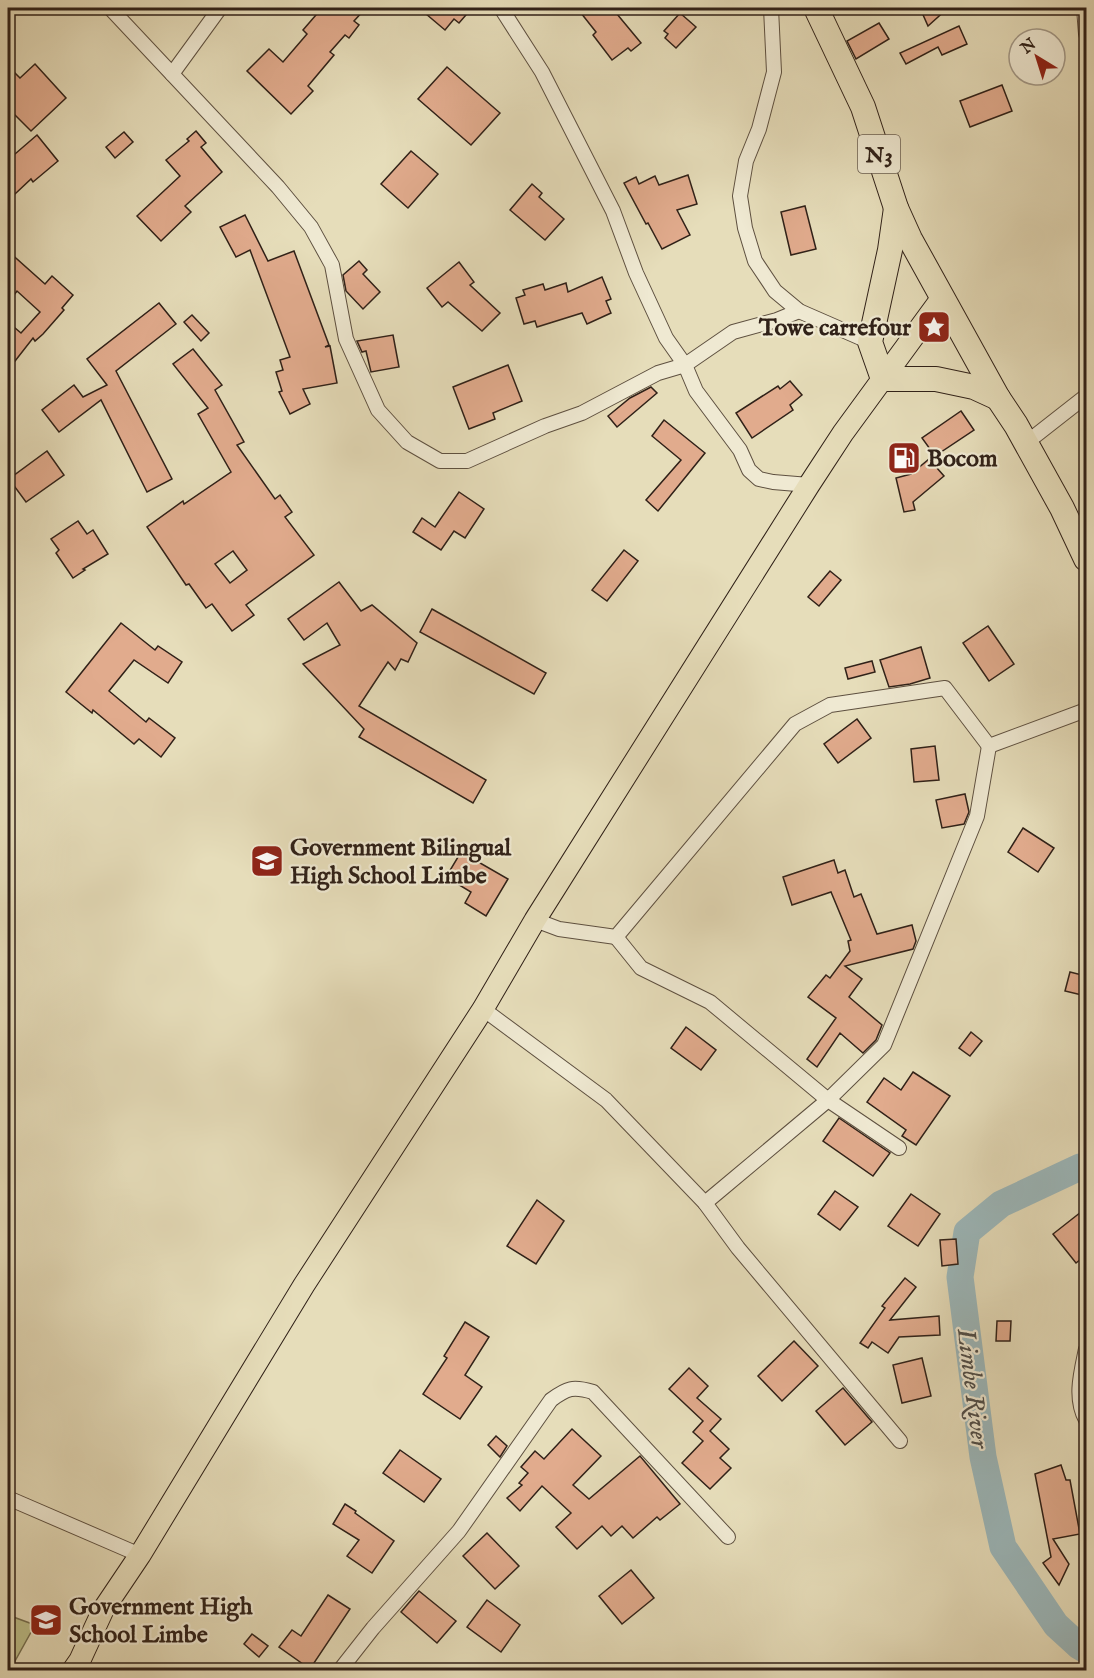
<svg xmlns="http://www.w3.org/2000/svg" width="1094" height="1678" viewBox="0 0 1094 1678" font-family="'IM FELL English',serif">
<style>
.green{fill:#bdbf8a;stroke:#767051;stroke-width:1.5}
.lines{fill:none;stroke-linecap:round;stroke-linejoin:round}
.river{stroke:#9cb8bb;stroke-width:27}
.building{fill:#e1ab8d;stroke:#302118;stroke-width:1.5;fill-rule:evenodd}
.street-casing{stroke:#5e5040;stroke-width:16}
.primary-casing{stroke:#302118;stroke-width:23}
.highway-casing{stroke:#302118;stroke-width:26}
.street{stroke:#efe9d2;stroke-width:14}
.primary{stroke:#e6ddba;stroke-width:21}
.highway{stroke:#e6ddba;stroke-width:24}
.labels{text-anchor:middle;stroke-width:4.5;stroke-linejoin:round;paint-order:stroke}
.shield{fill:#efe9d2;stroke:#695d50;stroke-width:1.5}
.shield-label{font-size:22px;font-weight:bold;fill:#302118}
.poi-label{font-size:24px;font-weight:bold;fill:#302118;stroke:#efe9d2;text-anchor:start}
.water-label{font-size:26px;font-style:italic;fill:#504e49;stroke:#efe9d2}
</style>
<rect width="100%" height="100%" fill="#e6ddba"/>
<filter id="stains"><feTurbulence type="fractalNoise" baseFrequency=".00333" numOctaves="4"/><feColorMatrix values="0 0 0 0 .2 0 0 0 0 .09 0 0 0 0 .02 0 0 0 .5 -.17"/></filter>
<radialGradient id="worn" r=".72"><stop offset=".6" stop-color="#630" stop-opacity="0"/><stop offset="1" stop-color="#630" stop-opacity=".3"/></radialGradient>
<!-- green -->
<polygon class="green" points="8,1615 35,1625 10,1670 8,1670"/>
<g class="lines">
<!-- river -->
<polyline class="river" points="1086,1168 1080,1167 1001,1204 967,1232 960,1277 983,1457 1003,1547 1056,1625 1079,1646 1086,1650"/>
</g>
<!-- building -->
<g class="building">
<polygon points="322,8 366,8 354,21 359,25 349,38 345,35 330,52 334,55 308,86 313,91 291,114 247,71 269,49 283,62 307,34 303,30"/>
<polygon points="419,8 472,8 459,23 454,19 445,30"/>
<polygon points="577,8 612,8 641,43 631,51 628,48 612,60 593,35 596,32"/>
<polygon points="920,8 948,8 928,26"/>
<polygon points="680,13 696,27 676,48 665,38 668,34 664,31"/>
<polygon points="879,23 889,39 856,59 847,41"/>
<polygon points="959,26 967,44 942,55 938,47 906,64 900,53"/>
<polygon points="35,64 66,98 31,131 8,108 8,66 20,78"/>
<polygon points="447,67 500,113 471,145 418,99"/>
<polygon points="1002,85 1012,111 970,127 960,101"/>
<polygon points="196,131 206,143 201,147 222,172 185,206 191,212 161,241 137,216 180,176 166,160 189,141 187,139"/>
<polygon points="124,132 133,142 115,158 106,147"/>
<polygon points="37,135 58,161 33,182 31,179 15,194 8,186 8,160"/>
<polygon points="411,151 438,174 408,208 381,184"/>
<polygon points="688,175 697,204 677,210 690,235 662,249 648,223 646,224 624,183 636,177 639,184 655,176 659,185"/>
<polygon points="532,184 542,193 539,197 564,219 545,240 510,210"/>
<polygon points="805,206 816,249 791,255 781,212"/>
<polygon points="245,215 268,261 294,251 329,345 325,347 330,346 337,383 303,389 310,404 290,414 279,392 282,391 276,372 283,370 280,360 290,357 250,250 236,257 220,227"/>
<polygon points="8,251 45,284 52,276 73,295 62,308 64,310 43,334 35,341 33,338 8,370 8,322 21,333 40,312 17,291 8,303"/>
<polygon points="359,261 367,270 363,274 380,292 363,309 346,291 343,275"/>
<polygon points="459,262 474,282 470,285 500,313 482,331 448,302 442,307 427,288"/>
<polygon points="602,277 611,299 606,301 611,313 587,324 582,313 537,327 535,321 524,324 516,298 525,295 523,290 543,284 545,290 566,283 568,292"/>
<polygon points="159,303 176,324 116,371 172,479 147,492 101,400 59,432 42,410 74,385 83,397 107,385 87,359"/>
<polygon points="192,315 209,333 201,341 184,322"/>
<polygon points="393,335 399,367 371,372 366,351 362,352 357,341"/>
<path d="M193,349L222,385L215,390L244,442L237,445L275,499L280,495L292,512L285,517L314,555L246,605L254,615L232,631L212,604L206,608L189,584L186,585L147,527L183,501L184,504L231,472L198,414L208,408L173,364ZM233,551L247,570L230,583L215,564Z"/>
<polygon points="508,365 522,401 493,413 495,419 469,429 453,387"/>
<polygon points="790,381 802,395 790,405 793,410 752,438 736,413 778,386 780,389"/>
<polygon points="651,387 657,393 617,427 608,416 630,398"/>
<polygon points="961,411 974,430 935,456 922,438"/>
<polygon points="664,420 705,453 658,511 646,500 681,460 652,436"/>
<polygon points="47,451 64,475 26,502 9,479"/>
<polygon points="929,459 944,476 913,502 915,510 904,512 896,478 911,474"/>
<polygon points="459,492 484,509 465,538 454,531 441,550 413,532 422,518 435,527"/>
<polygon points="78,521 87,534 93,530 108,554 83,569 85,570 73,578 56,553 59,550 51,539"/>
<polygon points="624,550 638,561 607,601 592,590"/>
<polygon points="830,571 841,580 819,606 808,597"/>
<polygon points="339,582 361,611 372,605 417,643 408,662 401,659 395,670 388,662 359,706 486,780 473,803 359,737 364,729 303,664 340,645 327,623 304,640 288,619"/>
<polygon points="432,609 546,673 534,694 420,632"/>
<polygon points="121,623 155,650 158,646 182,662 168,683 134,660 109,691 146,722 149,718 175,738 161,757 139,739 134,744 93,710 92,713 66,692"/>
<polygon points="988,626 1014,664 989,681 963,643"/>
<polygon points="921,647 930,678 910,684 889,687 880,660"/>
<polygon points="872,661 875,672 848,679 845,668"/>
<polygon points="857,719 871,738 838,763 824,744"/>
<polygon points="935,746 939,780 914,782 911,749"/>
<polygon points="965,794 969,812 964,824 942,828 936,800"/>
<polygon points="1023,828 1054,848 1038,872 1008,852"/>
<polygon points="461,852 508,879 486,916 465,903 471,892 446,877"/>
<polygon points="834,860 838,873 845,870 854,897 861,894 877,934 912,925 916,941 913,949 845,966 862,979 849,997 882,1025 876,1040 863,1053 840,1033 817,1067 807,1059 836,1018 808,997 826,975 830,978 850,951 848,941 851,940 831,892 792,905 783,877"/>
<polygon points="1070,972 1086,976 1086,996 1065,991"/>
<polygon points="686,1027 716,1050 701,1070 671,1048"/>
<polygon points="971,1032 982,1041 970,1056 959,1048"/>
<polygon points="913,1072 950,1096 916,1145 902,1136 906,1130 867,1102 884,1078 901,1090"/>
<polygon points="839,1118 890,1153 873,1176 823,1141"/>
<polygon points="835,1191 858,1207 840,1230 818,1214"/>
<polygon points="911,1194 940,1214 918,1246 888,1226"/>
<polygon points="537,1200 564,1221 536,1264 507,1246"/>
<polygon points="1081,1212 1086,1219 1086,1255 1076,1263 1053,1234"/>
<polygon points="956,1239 958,1264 942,1266 940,1240"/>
<polygon points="905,1278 916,1287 890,1320 939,1316 940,1335 899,1337 888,1353 872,1342 868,1348 860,1343 885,1308 882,1306"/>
<polygon points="997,1321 1011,1321 1010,1341 996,1341"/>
<polygon points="465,1322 489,1337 465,1375 482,1387 460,1419 423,1394 447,1358 444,1356"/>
<polygon points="794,1341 818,1366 782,1401 758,1376"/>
<polygon points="922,1358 931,1396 902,1403 893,1365"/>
<polygon points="689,1368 708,1386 697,1398 721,1419 710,1431 729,1449 720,1458 731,1468 710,1489 682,1463 703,1441 693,1432 703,1421 669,1389"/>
<polygon points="843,1388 872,1422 845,1445 816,1411"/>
<polygon points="572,1429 601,1456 573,1485 589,1499 640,1456 680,1504 660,1520 657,1517 633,1538 622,1526 611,1536 602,1526 577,1549 556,1527 571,1513 542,1486 520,1511 507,1498 522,1485 519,1483 528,1473 521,1467 535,1451 544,1459"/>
<polygon points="496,1436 507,1446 500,1457 488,1445"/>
<polygon points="400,1450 441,1479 424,1502 383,1473"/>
<polygon points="1061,1465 1066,1480 1070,1480 1080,1534 1053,1539 1069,1564 1059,1585 1043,1563 1051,1557 1035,1474"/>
<polygon points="345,1504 356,1511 355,1513 394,1541 372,1573 347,1556 359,1540 333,1524"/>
<polygon points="487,1533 519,1566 495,1589 463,1556"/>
<polygon points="631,1570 654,1598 622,1624 599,1596"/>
<polygon points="419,1591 456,1621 437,1643 401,1612"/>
<polygon points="328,1595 350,1609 310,1669 279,1647 292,1630 301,1636"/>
<polygon points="487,1600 520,1625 501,1652 467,1627"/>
<polygon points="252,1634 268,1646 259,1657 244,1644"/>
</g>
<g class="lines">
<!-- street casing -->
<g class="street-casing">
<g id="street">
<polyline points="110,8 278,187 311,227 332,265 346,339 378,410 407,442 440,461 467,461 545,426 582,413 658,373 685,365 733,332 777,320 799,311"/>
<polyline points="501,8 542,72 613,211 636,273 666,338 685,365 696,391 740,450 749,470 759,479 773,482 809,485"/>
<polyline points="771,8 774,72 759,129 746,161 740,196 745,228 755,261 775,291 799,311 870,342"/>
<polyline points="1084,8 1086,34"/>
<polyline points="172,74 220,8"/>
<polyline points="1026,443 1086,396"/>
<polyline points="535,920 559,929 616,937 795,724 830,705 945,688 989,746 1086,710"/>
<polyline points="616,937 641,968 710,1002 828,1100 884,1045 977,816 989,746"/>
<polyline points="483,1009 606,1100 705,1203 738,1248 900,1441"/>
<polyline points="705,1203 828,1100 899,1148"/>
<path d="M1086,1349C1081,1373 1074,1398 1086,1420"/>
<polyline points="8,1498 140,1555"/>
<path d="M340,1670L373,1628L459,1531L551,1400C567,1388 573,1386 593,1392L728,1537"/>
</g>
</g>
<!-- primary casing -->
<g class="primary-casing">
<polyline id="primary" points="73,1670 80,1660 103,1610 140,1555 304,1285 483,1009 535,920 809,485 843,433 941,299"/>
</g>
<!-- highway casing -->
<g class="highway-casing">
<g id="highway">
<polyline points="816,8 863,107 896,208 910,239 998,398 1016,425 1062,508 1086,559"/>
<polyline points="896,208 890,250 870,342 883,379 936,379 974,387 998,398"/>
</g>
</g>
<!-- street -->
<use href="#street" class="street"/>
<!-- primary -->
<use href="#primary" class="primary"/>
<!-- highway -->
<use href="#highway" class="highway"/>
</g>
<!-- icons -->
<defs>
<g id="sight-square" transform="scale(1.725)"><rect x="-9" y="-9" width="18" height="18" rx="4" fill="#8f2418" stroke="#efe9d2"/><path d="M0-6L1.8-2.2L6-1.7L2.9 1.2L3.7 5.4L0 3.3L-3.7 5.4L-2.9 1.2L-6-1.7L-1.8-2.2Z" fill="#fff"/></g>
<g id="fuel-square" transform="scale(1.725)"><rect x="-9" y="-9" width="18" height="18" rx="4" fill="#8f2418" stroke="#efe9d2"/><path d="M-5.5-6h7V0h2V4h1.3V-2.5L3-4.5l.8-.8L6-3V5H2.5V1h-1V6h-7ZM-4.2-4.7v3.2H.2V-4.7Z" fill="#fff"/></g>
<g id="school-square" transform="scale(1.725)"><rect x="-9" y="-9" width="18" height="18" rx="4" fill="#8f2418" stroke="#efe9d2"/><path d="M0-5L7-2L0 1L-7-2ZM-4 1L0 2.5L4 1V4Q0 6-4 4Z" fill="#fff"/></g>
</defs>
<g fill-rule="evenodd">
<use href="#sight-square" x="934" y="327"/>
<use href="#fuel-square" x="904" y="458"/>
<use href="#school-square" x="267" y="861"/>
<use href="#school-square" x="46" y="1620"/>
</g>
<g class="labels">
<!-- shield labels -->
<rect class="shield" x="858" y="135" width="42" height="38" rx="4.5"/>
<g class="shield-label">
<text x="879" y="162">N3</text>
</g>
<!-- poi labels -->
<g class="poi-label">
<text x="911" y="335" text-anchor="end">Towe carrefour</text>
<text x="927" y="466">Bocom</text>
<text x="290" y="855">Government Bilingual<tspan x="290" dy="28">High School Limbe</tspan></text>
<text x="69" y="1614">Government High<tspan x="69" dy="28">School Limbe</tspan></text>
</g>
<!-- water labels -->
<g class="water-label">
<text transform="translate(974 1388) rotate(83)" y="9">Limbe River</text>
</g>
</g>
<!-- margin -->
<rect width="1094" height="1678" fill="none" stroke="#e6ddba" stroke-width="30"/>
<rect x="9" y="9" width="1076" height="1660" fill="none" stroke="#302118" stroke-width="3"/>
<rect x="15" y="15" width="1064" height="1648" fill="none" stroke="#302118" stroke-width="1.5"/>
<!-- north arrow -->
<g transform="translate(1037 57) rotate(322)"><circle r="28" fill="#efe9d2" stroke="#a39988" stroke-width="1.5"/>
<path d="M0-4.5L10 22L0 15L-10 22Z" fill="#8f2418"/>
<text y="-9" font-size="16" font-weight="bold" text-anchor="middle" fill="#302118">N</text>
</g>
<rect width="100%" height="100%" filter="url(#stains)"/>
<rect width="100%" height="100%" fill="url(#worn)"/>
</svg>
